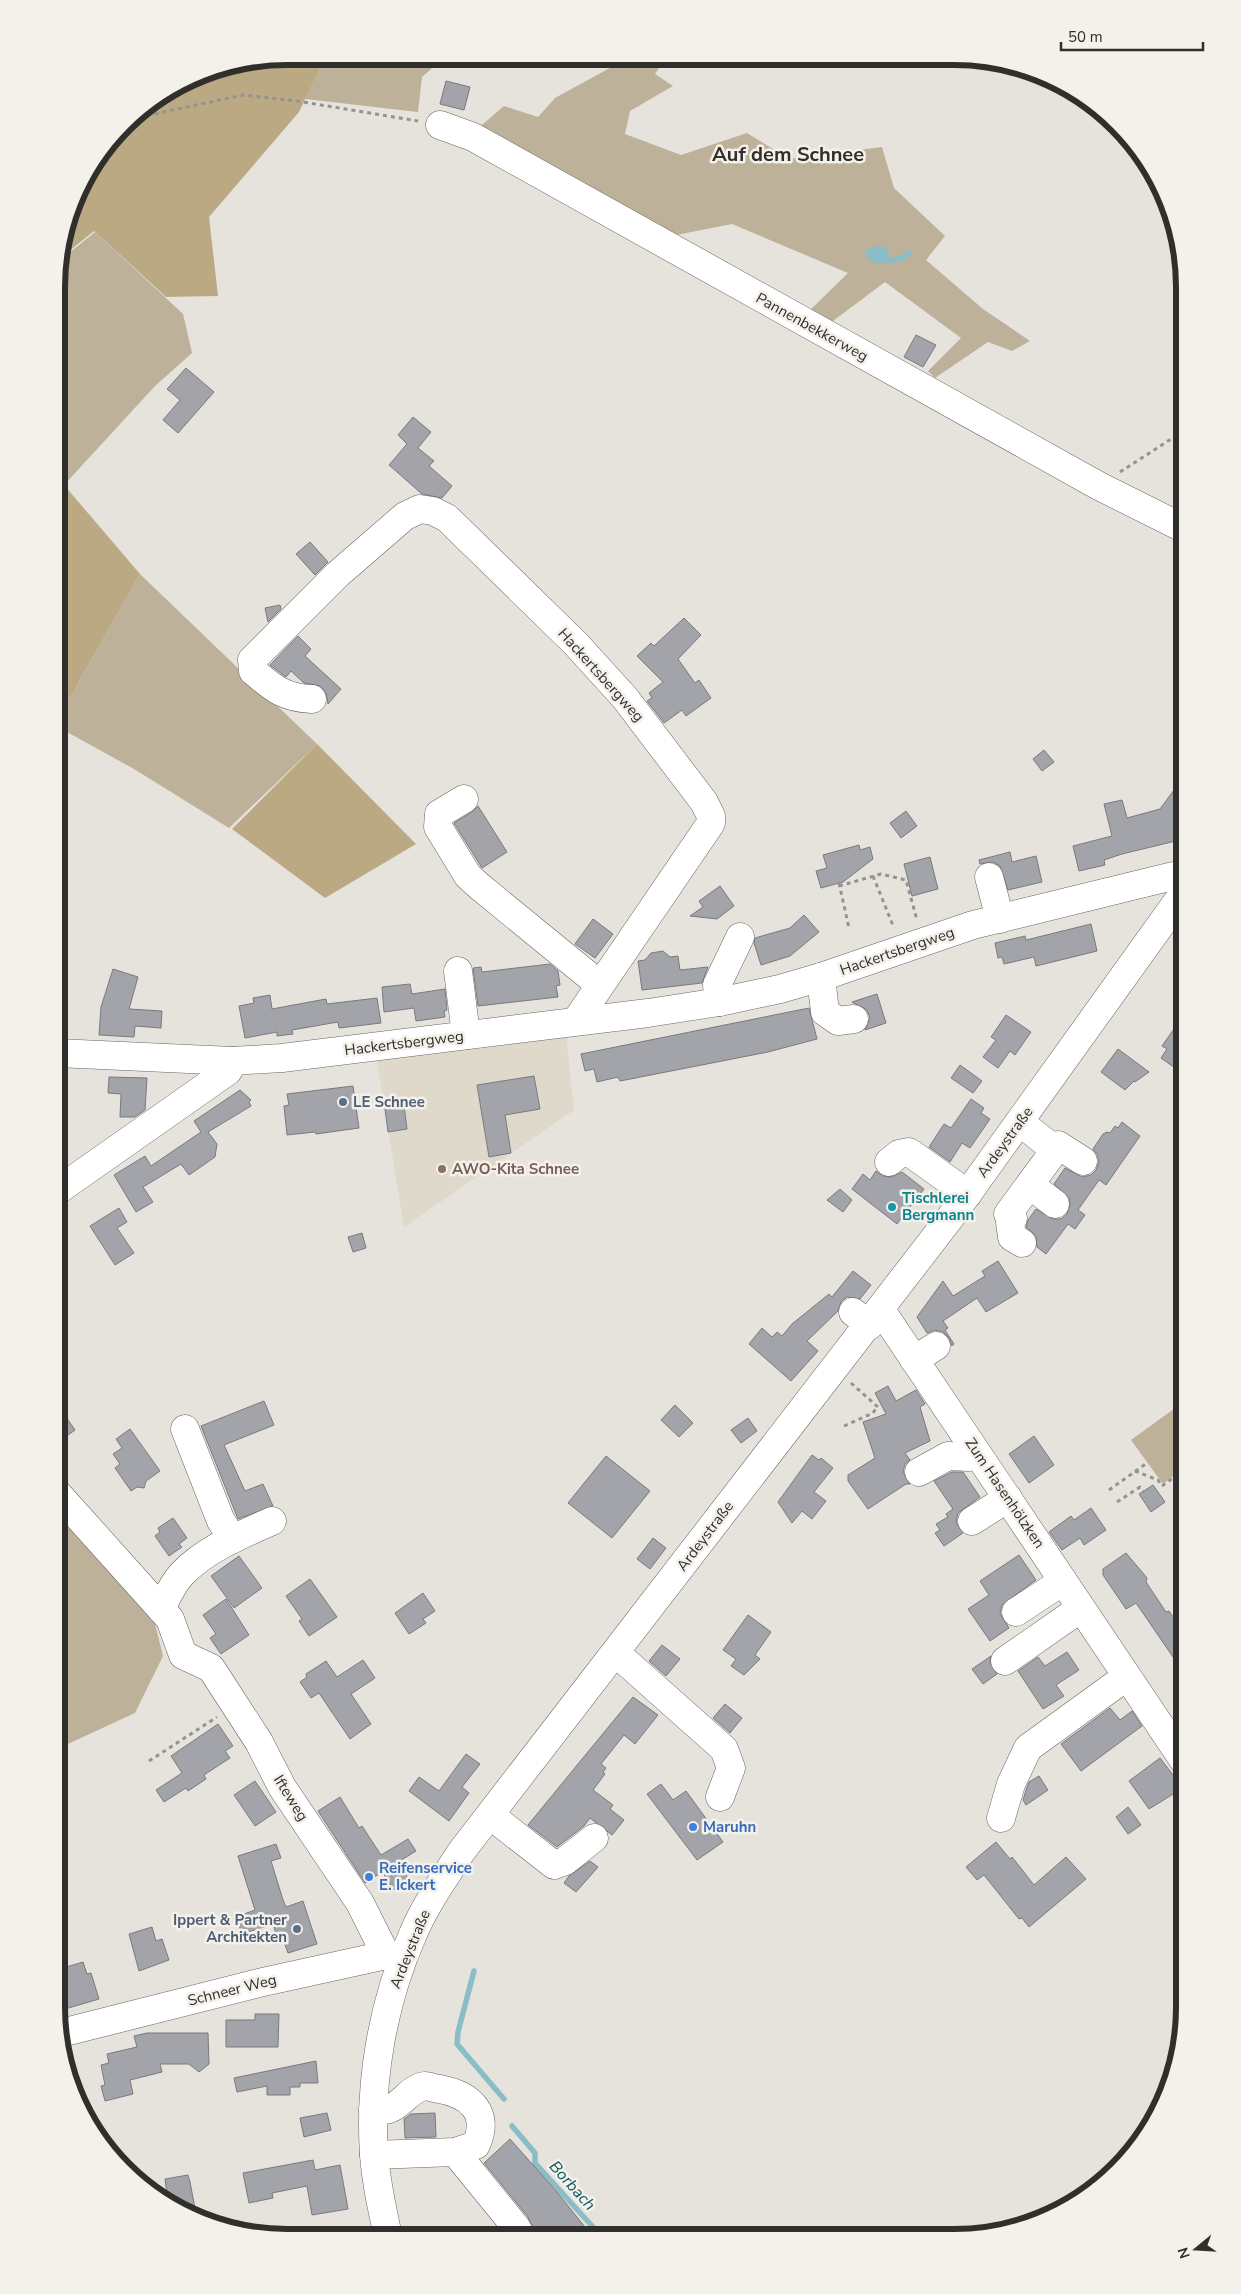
<svg xmlns="http://www.w3.org/2000/svg" width="1241" height="2294" viewBox="0 0 1241 2294" font-family="'Nunito Sans',sans-serif">
<style>
.built{fill:#dfd9cc}
.green{fill:#bdb19a}
.forest{fill:#bba984}
.water{fill:#8abdc6}
.lines{fill:none;stroke-linecap:round;stroke-linejoin:round}
.stream{stroke:#8abdc6;stroke-width:5.5}
.building{fill:#a3a4aa;stroke:#79797f}
.minor-casing{stroke:#696661;stroke-width:29}
.major-casing{stroke:#696661;stroke-width:29}
.path{stroke:#95938e;stroke-width:3;stroke-dasharray:4 4;stroke-linecap:butt}
.minor{stroke:#fff;stroke-width:28}
.major{stroke:#fff;stroke-width:28}
.service-dot{fill:#5c6f8a;stroke:#f4f0ea;stroke-width:2}
.education-dot{fill:#8d6e63;stroke:#f4f0ea;stroke-width:2}
.culture-dot{fill:#0f9aa8;stroke:#f4f0ea;stroke-width:2}
.shop-dot{fill:#3f7fe0;stroke:#f4f0ea;stroke-width:2}
.labels{text-anchor:middle;stroke-width:5;stroke-linejoin:round;paint-order:stroke}
.street-label{font-size:15px;fill:#302f2c;stroke:#f4f0ea}
.service-label{font-size:15px;font-weight:bold;fill:#4e5e75;stroke:#f4f0ea;text-anchor:start}
.education-label{font-size:15px;font-weight:bold;fill:#785e54;stroke:#f4f0ea;text-anchor:start}
.culture-label{font-size:15px;font-weight:bold;fill:#0d838f;stroke:#f4f0ea;text-anchor:start}
.shop-label{font-size:15px;font-weight:bold;fill:#366cbe;stroke:#f4f0ea;text-anchor:start}
.water-label{font-size:16px;font-style:italic;fill:#0b555f;stroke:#f4f0ea}
.district-label{font-size:20px;font-weight:bold;fill:#302f2c;stroke:#f4f0ea}
.rim{fill:none;stroke:#302f2c;stroke-width:6}
</style>
<rect width="100%" height="100%" fill="#e6e3dd"/>
<!-- built -->
<polygon class="built" points="566,1033 574,1110 404,1227 376,1056"/>
<!-- green -->
<g class="green">
<polygon points="326,56 445,57 422,77 418,112 305,99"/>
<polygon points="628,58 665,59 655,74 673,86 630,111 625,134 681,155 747,133 789,159 882,147 894,188 945,236 926,260 983,309 1030,341 1012,351 988,342 935,378 928,371 961,338 885,282 825,327 805,315 848,273 732,224 666,237 476,130 504,106 538,117 555,98"/>
<polygon points="95,232 183,314 192,353 155,386 64,485 58,430 58,262"/>
<polygon points="140,574 317,744 229,828 134,769 58,727 58,715 72,694"/>
<polygon points="1178,1406 1184,1414 1184,1468 1163,1484 1131,1440"/>
<polygon points="57,1506 154,1620 163,1656 135,1713 57,1749"/>
<polygon points="114,2142 116,2159 103,2146"/>
</g>
<!-- forest -->
<g class="forest">
<polygon points="287,56 326,56 299,112 209,217 218,296 166,297 94,231 58,260 80,185 135,114 199,74"/>
<polygon points="58,430 64,485 140,574 72,694 58,715"/>
<polygon points="317,744 416,844 325,898 232,829"/>
</g>
<!-- water -->
<polygon class="water" points="881,245 889,252 887,261 877,264 866,257 866,250"/>
<g class="lines">
<!-- stream -->
<g class="stream">
<polyline points="887,261 902,258 909,253"/>
<polyline points="474,1971 458,2032 457,2044 504,2099"/>
<polyline points="512,2126 535,2153 535,2163 602,2237"/>
</g>
</g>
<!-- building -->
<g class="building">
<polygon points="446,81 470,87 464,110 440,104"/>
<polygon points="916,335 936,345 923,367 904,357"/>
<polygon points="186,368 214,392 178,433 163,420 180,400 167,389"/>
<polygon points="413,417 431,432 418,448 434,461 429,466 452,486 442,498 422,494 389,465 407,444 398,435"/>
<polygon points="310,542 328,562 315,575 296,554"/>
<polygon points="280,605 281,609 268,622 265,608"/>
<polygon points="684,618 701,635 678,659 695,683 699,680 711,698 686,716 682,710 664,723 647,701 652,698 649,693 663,682 637,656 651,643 654,646"/>
<polygon points="298,636 311,649 305,656 341,689 328,704 326,693 320,686 304,683 291,671 286,677 270,665"/>
<polygon points="1044,750 1054,762 1042,771 1033,759"/>
<polygon points="1185,775 1185,833 1180,840 1122,854 1104,860 1105,865 1079,871 1073,846 1112,836 1104,804 1122,800 1127,818 1160,809"/>
<polygon points="478,806 507,852 482,868 454,823 472,812"/>
<polygon points="906,811 917,826 901,838 890,823"/>
<polygon points="859,845 860,850 870,847 873,859 843,882 821,888 816,871 827,868 823,855"/>
<polygon points="1010,852 1012,862 1036,856 1042,882 1008,890 1000,866 993,862 980,864 979,860"/>
<polygon points="930,857 938,889 912,896 904,864"/>
<polygon points="720,886 734,906 717,919 690,916 703,907 699,901"/>
<polygon points="804,915 819,932 790,956 761,965 754,943 755,938 790,928"/>
<polygon points="593,919 613,934 595,958 575,944"/>
<polygon points="1091,924 1097,951 1036,966 1034,957 1004,964 1002,957 998,958 995,943 1025,936 1026,940"/>
<polygon points="663,951 670,957 678,956 680,970 708,967 702,983 642,990 638,961 645,960 651,953"/>
<polygon points="550,964 558,971 560,985 556,986 558,997 478,1006 473,968 481,967 482,972"/>
<polygon points="113,969 138,977 129,1009 162,1011 161,1028 135,1026 134,1037 99,1035 101,1007"/>
<polygon points="410,984 412,994 445,989 447,1010 444,1011 445,1017 416,1021 414,1008 384,1012 382,987"/>
<polygon points="877,994 886,1023 865,1030 870,1018 867,1010 852,1002"/>
<polygon points="270,995 272,1009 326,999 327,1004 377,998 381,1023 339,1028 338,1022 292,1030 293,1034 277,1036 277,1032 245,1038 239,1006 254,1003 253,998"/>
<polygon points="809,1008 817,1039 768,1052 620,1081 618,1077 597,1082 594,1069 585,1071 581,1054"/>
<polygon points="1185,1013 1185,1054 1175,1068 1161,1058 1167,1049 1162,1046"/>
<polygon points="1006,1015 1031,1032 1015,1055 1010,1051 998,1068 983,1057 996,1040 991,1037"/>
<polygon points="1118,1049 1149,1072 1135,1082 1134,1081 1125,1090 1101,1072"/>
<polygon points="960,1065 982,1081 973,1093 951,1078"/>
<polygon points="534,1076 540,1109 505,1115 511,1153 489,1157 477,1085"/>
<polygon points="109,1077 147,1078 145,1110 135,1117 120,1117 121,1094 108,1093"/>
<polygon points="353,1086 359,1128 316,1134 315,1132 287,1135 284,1106 289,1105 287,1094"/>
<polygon points="240,1090 251,1100 249,1102 251,1106 208,1132 217,1144 215,1157 189,1175 181,1164 143,1187 153,1202 136,1212 114,1175 145,1156 151,1166 201,1132 194,1121"/>
<polygon points="971,1099 984,1108 981,1113 990,1119 970,1148 962,1143 950,1162 929,1147 944,1124 951,1128"/>
<polygon points="404,1106 407,1129 388,1132 385,1109"/>
<polygon points="1122,1122 1140,1136 1106,1185 1099,1180 1078,1210 1085,1215 1075,1229 1068,1224 1046,1254 1037,1247 1036,1236 1026,1227 1028,1220 1036,1209 1053,1219 1061,1219 1067,1214 1070,1205 1069,1198 1054,1184 1065,1168 1082,1177 1091,1175 1096,1170 1099,1162 1097,1154 1093,1149 1103,1134 1107,1132 1110,1133 1115,1126 1118,1128"/>
<polygon points="876,1171 883,1176 891,1177 902,1172 924,1189 897,1224 852,1189 863,1174 870,1180"/>
<polygon points="840,1189 852,1200 843,1212 827,1200"/>
<polygon points="119,1208 127,1222 117,1228 134,1253 115,1265 90,1226"/>
<polygon points="362,1233 366,1248 353,1252 348,1237"/>
<polygon points="998,1261 1018,1293 986,1312 977,1298 943,1321 948,1328 945,1330 954,1344 952,1346 949,1338 943,1332 935,1330 927,1333 917,1317 943,1281 953,1296 985,1276 982,1271"/>
<polygon points="853,1271 871,1285 860,1299 847,1297 841,1302 838,1311 807,1341 818,1351 791,1381 749,1344 762,1328 772,1337 777,1332 782,1336 792,1324 829,1294 832,1297"/>
<polygon points="888,1386 896,1401 916,1390 925,1404 920,1407 930,1441 905,1453 910,1460 905,1464 903,1472 910,1484 906,1484 868,1509 848,1481 848,1475 875,1458 863,1422 886,1414 875,1393"/>
<polygon points="264,1401 274,1425 224,1445 245,1491 263,1484 273,1506 238,1519 201,1426"/>
<polygon points="57,1404 75,1430 57,1443"/>
<polygon points="675,1405 693,1423 679,1437 661,1420"/>
<polygon points="748,1418 757,1431 741,1443 731,1430"/>
<polygon points="130,1429 160,1471 146,1481 144,1488 137,1487 131,1491 115,1468 120,1464 113,1454 122,1448 116,1439"/>
<polygon points="1034,1436 1054,1465 1029,1483 1009,1454"/>
<polygon points="812,1455 819,1460 821,1458 833,1468 814,1492 826,1501 812,1519 802,1511 792,1523 778,1502"/>
<polygon points="606,1456 650,1491 612,1538 568,1503"/>
<polygon points="952,1472 963,1472 980,1497 958,1513 956,1522 963,1533 944,1546 935,1533 940,1530 936,1524 948,1517 946,1514 953,1509 934,1481"/>
<polygon points="1153,1485 1165,1502 1151,1512 1139,1494"/>
<polygon points="1091,1508 1106,1530 1084,1545 1080,1538 1062,1550 1049,1532 1071,1516 1074,1520"/>
<polygon points="173,1518 187,1538 179,1544 182,1547 169,1556 155,1536 160,1532 158,1528"/>
<polygon points="653,1538 666,1548 650,1569 637,1559"/>
<polygon points="1126,1553 1147,1578 1146,1582 1166,1612 1169,1611 1176,1621 1184,1615 1184,1673 1136,1603 1126,1609 1103,1575 1103,1569"/>
<polygon points="1019,1555 1036,1580 1002,1605 1000,1613 1009,1628 990,1641 968,1609 989,1595 980,1581"/>
<polygon points="239,1556 262,1588 234,1608 211,1576"/>
<polygon points="310,1579 337,1617 309,1636 299,1621 302,1619 286,1596"/>
<polygon points="423,1593 435,1611 423,1619 426,1623 409,1634 395,1613"/>
<polygon points="226,1599 249,1635 221,1654 210,1638 216,1634 203,1615"/>
<polygon points="748,1615 771,1632 755,1655 760,1659 744,1675 731,1666 736,1659 723,1650"/>
<polygon points="662,1645 680,1659 666,1676 649,1661"/>
<polygon points="1067,1652 1079,1670 1056,1685 1064,1696 1043,1709 1018,1671 1038,1657 1045,1666"/>
<polygon points="991,1656 990,1663 997,1674 983,1684 972,1669"/>
<polygon points="363,1660 375,1678 351,1694 371,1724 350,1739 319,1693 311,1698 300,1682 307,1677 306,1674 326,1661 337,1677"/>
<polygon points="633,1697 658,1715 635,1744 624,1735 601,1764 606,1768 603,1772 605,1774 593,1790 613,1805 610,1809 624,1820 612,1835 590,1818 584,1826 557,1847 528,1825"/>
<polygon points="725,1704 742,1718 730,1733 713,1718"/>
<polygon points="1110,1708 1120,1720 1132,1711 1142,1726 1081,1771 1061,1744"/>
<polygon points="218,1724 233,1746 225,1751 230,1758 204,1775 206,1779 188,1791 186,1788 164,1802 156,1790 182,1773 171,1756"/>
<polygon points="466,1754 480,1764 462,1787 469,1793 449,1821 409,1791 419,1777 439,1791"/>
<polygon points="1160,1758 1183,1788 1149,1809 1129,1781"/>
<polygon points="1039,1776 1048,1790 1026,1805 1023,1800 1026,1790 1029,1782"/>
<polygon points="255,1781 276,1812 255,1826 234,1795"/>
<polygon points="661,1784 673,1800 686,1791 723,1842 697,1860 647,1794"/>
<polygon points="340,1797 359,1828 362,1826 381,1855 408,1839 416,1851 398,1862 410,1881 394,1890 382,1872 365,1883 318,1811"/>
<polygon points="1128,1807 1141,1825 1128,1834 1116,1817"/>
<polygon points="996,1842 1010,1859 1012,1857 1034,1885 1066,1857 1086,1879 1029,1927 1022,1918 1019,1919 984,1875 977,1880 966,1867"/>
<polygon points="276,1844 281,1858 271,1861 283,1900 286,1907 303,1901 317,1944 288,1953 284,1942 279,1944 273,1924 242,1934 236,1917 255,1910 238,1856"/>
<polygon points="590,1861 598,1867 576,1892 564,1883 569,1876"/>
<polygon points="152,1927 156,1941 162,1939 169,1960 139,1971 129,1934"/>
<polygon points="83,1962 87,1974 91,1973 99,1999 65,2009 57,1982 66,1979 63,1968"/>
<polygon points="255,2014 279,2014 278,2047 226,2047 226,2020 255,2020"/>
<polygon points="147,2033 208,2033 209,2064 199,2072 189,2064 160,2064 162,2072 130,2080 133,2094 105,2101 101,2086 105,2085 101,2065 109,2063 107,2054 137,2047 134,2036"/>
<polygon points="316,2061 318,2083 300,2083 300,2087 290,2087 290,2095 267,2095 267,2086 237,2092 234,2078"/>
<polygon points="327,2113 331,2130 304,2137 300,2118"/>
<polygon points="435,2113 436,2137 405,2138 404,2119 411,2114"/>
<polygon points="510,2139 557,2192 593,2237 538,2237 536,2235 528,2217 484,2163"/>
<polygon points="313,2160 315,2170 340,2165 348,2209 312,2215 307,2186 272,2193 273,2198 249,2203 243,2173"/>
<polygon points="188,2175 190,2182 197,2219 170,2203 166,2187 165,2179"/>
</g>
<g class="lines">
<!-- minor casing -->
<g class="minor-casing">
<g id="minor">
<polyline points="440,125 473,137 1099,486 1185,529"/>
<path d="M312,699C284,698 273,688 253,671L252,660L338,574L405,516L420,509L433,511L447,518L576,644L625,698L704,802L711,816V823L576,1021"/>
<polyline points="464,799 439,814 438,827 468,876 479,886 600,985"/>
<polyline points="989,877 1000,919"/>
<polyline points="458,971 466,1035"/>
<polyline points="821,977 825,1012 838,1021 854,1019"/>
<polyline points="719,1002 717,985 740,937"/>
<polyline points="57,1053 232,1061 282,1058 648,1013 719,1002 780,989 821,977 973,925 1173,876 1185,883"/>
<polyline points="1020,1122 1055,1150 1008,1214 1013,1218 1010,1222 1012,1237 1022,1243"/>
<polyline points="1055,1150 1058,1145 1083,1161"/>
<polyline points="889,1162 899,1154 909,1152 968,1194"/>
<polyline points="1030,1185 1055,1204"/>
<polyline points="57,1191 228,1071 232,1061"/>
<polyline points="881,1310 1184,1761"/>
<polyline points="853,1312 870,1325"/>
<polyline points="914,1360 936,1346"/>
<polyline points="185,1429 221,1521 233,1539"/>
<polyline points="919,1472 948,1456 969,1457"/>
<polyline points="57,1493 170,1619 183,1655 211,1668 259,1742 282,1787 360,1903 386,1955"/>
<polyline points="972,1521 1008,1498"/>
<path d="M161,1609C167,1597 172,1585 181,1575C205,1549 241,1535 272,1521"/>
<polyline points="1016,1612 1063,1581"/>
<polyline points="616,1653 724,1749 731,1768 720,1797"/>
<polyline points="1005,1661 1081,1608"/>
<polyline points="490,1815 554,1865 565,1861 594,1838"/>
<polyline points="1001,1818 1011,1784 1028,1748 1126,1677"/>
<polyline points="61,2033 263,1982 386,1955 402,1959"/>
<path d="M373,2110C378,2110 385,2111 389,2109C402,2105 410,2088 425,2086C429,2086 435,2089 440,2089C471,2095 490,2113 476,2145L455,2152L374,2155"/>
<polyline points="455,2152 516,2227 521,2236"/>
</g>
</g>
<!-- major casing -->
<g class="major-casing">
<path id="major" d="M388,2236C382,2209 376,2182 374,2154C369,2080 383,2002 413,1934C425,1905 444,1879 461,1852L953,1214L1185,891"/>
</g>
<!-- path -->
<g class="path">
<polyline points="131,119 243,95 297,101 418,121"/>
<polyline points="1120,472 1185,430"/>
<polyline points="873,876 894,928"/>
<polyline points="839,883 849,928"/>
<polyline points="839,886 881,874 906,880 917,920"/>
<polyline points="851,1383 879,1408"/>
<polyline points="844,1426 873,1413 877,1407"/>
<polyline points="1135,1471 1158,1480 1162,1486 1184,1470"/>
<polyline points="1109,1490 1147,1463"/>
<polyline points="1117,1502 1140,1487 1144,1492"/>
<polyline points="149,1761 217,1717"/>
</g>
<!-- minor -->
<use href="#minor" class="minor"/>
<!-- major -->
<use href="#major" class="major"/>
</g>
<!-- markers -->
<g class="service-dot">
<circle cx="343" cy="1102" r="5"/>
<circle cx="297" cy="1929" r="5"/>
</g>
<circle class="education-dot" cx="442" cy="1169" r="5"/>
<circle class="culture-dot" cx="892" cy="1207" r="5"/>
<g class="shop-dot">
<circle cx="693" cy="1827" r="5"/>
<circle cx="369" cy="1877" r="5"/>
</g>
<g class="labels">
<!-- street labels -->
<g class="street-label">
<text transform="translate(812 327) rotate(29)" y="5">Pannenbekkerweg</text>
<text transform="translate(601 675) rotate(48)" y="5">Hackertsbergweg</text>
<text transform="translate(897 951) rotate(-19)" y="5">Hackertsbergweg</text>
<text transform="translate(404 1043) rotate(-7)" y="5">Hackertsbergweg</text>
<text transform="translate(1005 1142) rotate(-54)" y="5">Ardeystraße</text>
<text transform="translate(1005 1493) rotate(56)" y="5">Zum Hasenhölzken</text>
<text transform="translate(705 1536) rotate(-53)" y="5">Ardeystraße</text>
<text transform="translate(291 1798) rotate(58)" y="5">Ifteweg</text>
<text transform="translate(410 1949) rotate(-68)" y="5">Ardeystraße</text>
<text transform="translate(232 1990) rotate(-14)" y="5">Schneer Weg</text>
</g>
<!-- service labels -->
<g class="service-label">
<text x="353" y="1107">LE Schnee</text>
<text x="287" y="1925" text-anchor="end">Ippert &amp; Partner<tspan x="287" dy="17">Architekten</tspan></text>
</g>
<!-- education labels -->
<g class="education-label">
<text x="452" y="1174">AWO-Kita Schnee</text>
</g>
<!-- culture labels -->
<g class="culture-label">
<text x="902" y="1203">Tischlerei<tspan x="902" dy="17">Bergmann</tspan></text>
</g>
<!-- shop labels -->
<g class="shop-label">
<text x="703" y="1832">Maruhn</text>
<text x="379" y="1873">Reifenservice<tspan x="379" dy="17">E. Ickert</tspan></text>
</g>
<!-- water labels -->
<g class="water-label">
<text transform="translate(573 2185) rotate(48)" y="6">Borbach</text>
</g>
<!-- district labels -->
<g class="district-label">
<text x="788" y="161">Auf dem Schnee</text>
</g>
</g>
<!-- crop -->
<path d="M0 0H1241V2294H0ZM287 65H954A222 222 0 0 1 1176 287V2007A222 222 0 0 1 954 2229H287A222 222 0 0 1 65 2007V287A222 222 0 0 1 287 65Z" fill="#f4f0ea" fill-rule="evenodd"/>
<path class="rim" d="M287 65H954A222 222 0 0 1 1176 287V2007A222 222 0 0 1 954 2229H287A222 222 0 0 1 65 2007V287A222 222 0 0 1 287 65Z"/>
<!-- north arrow -->
<g transform="translate(1196 2249) rotate(252)" stroke="#f4f0ea" stroke-width="4" paint-order="stroke">
<path d="M0-4L9 19L0 12L-9 19Z" fill="#302f2c"/>
<text y="-8" font-size="14" font-weight="bold" text-anchor="middle" fill="#302f2c">N</text>
</g>
<!-- scale -->
<path d="M1061 42v8h142v-8" fill="none" stroke="#302f2c" stroke-width="2.5"/>
<text x="1068" y="42" font-size="15" fill="#302f2c" stroke="#f4f0ea" stroke-width="4" paint-order="stroke">50 m</text>
</svg>
